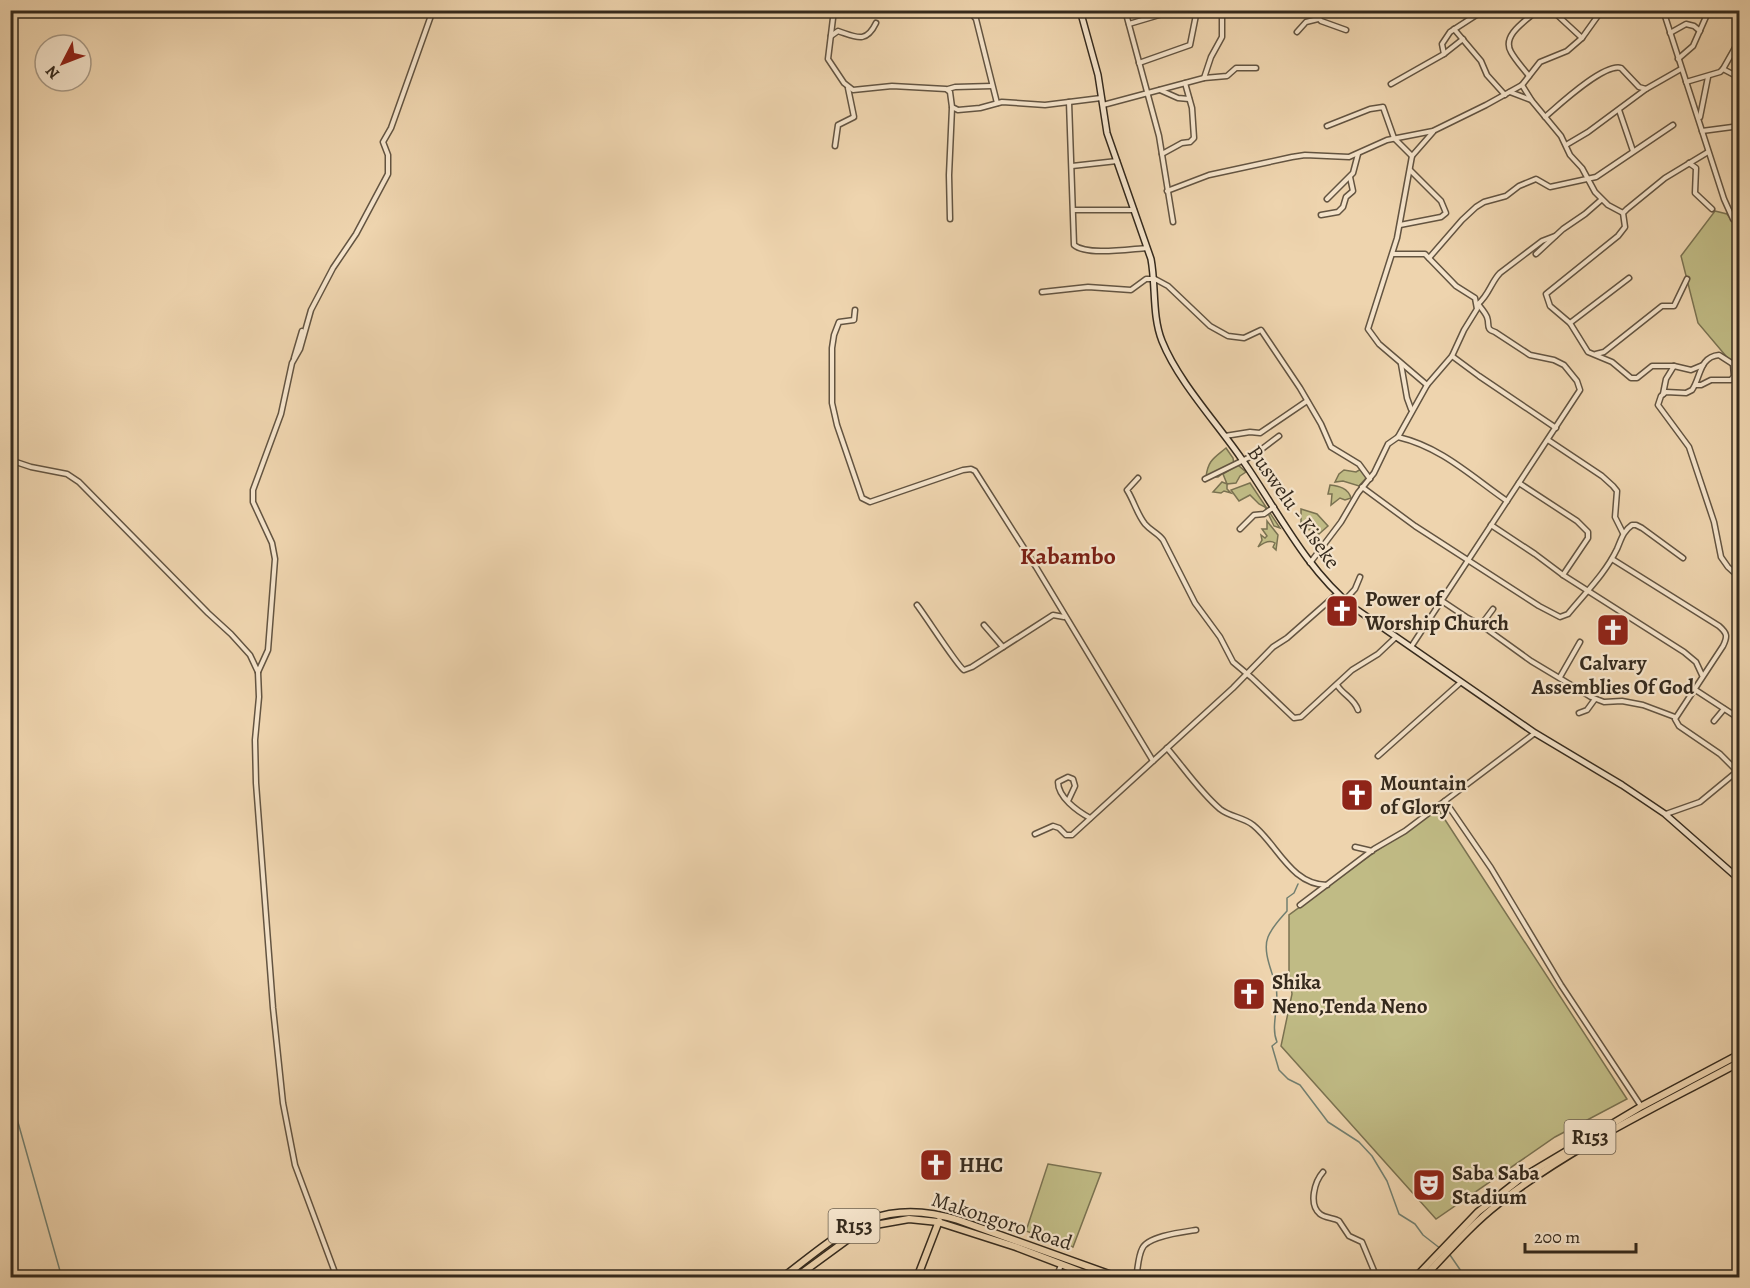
<svg xmlns="http://www.w3.org/2000/svg" width="1750" height="1288" viewBox="0 0 1750 1288" font-family="Alegreya,serif">
<style>
.green{fill:#c0bb85;stroke:#7a7251;stroke-width:1.5}
.lines{fill:none;stroke-linecap:round;stroke-linejoin:round}
.stream{stroke:#727f70;stroke-width:1.5}
.minor-casing{stroke:#635441;stroke-width:7}
.secondary-casing{stroke:#352a1d;stroke-width:8}
.primary-casing{stroke:#352a1d;stroke-width:9}
.minor{stroke:#f4e3ca;stroke-width:4}
.secondary{stroke:#f4e3ca;stroke-width:5}
.primary{stroke:#eed4ae;stroke-width:6}
.labels{text-anchor:middle;stroke-width:4.5;stroke-linejoin:round;paint-order:stroke}
.shield{fill:#f4e3ca;stroke:#6e6251;stroke-width:1.5}
.shield-label{font-size:20px;font-weight:bold;fill:#352a1d}
.street-label{font-size:21px;fill:#352a1d;stroke:#f4e3ca}
.poi-label{font-size:21px;font-weight:bold;fill:#352a1d;stroke:#f4e3ca;text-anchor:start}
.quarter-label{font-size:24px;font-weight:bold;fill:#7a1f14;stroke:#f4e3ca}
</style>
<rect width="100%" height="100%" fill="#eed4ae"/>
<filter id="stains"><feTurbulence type="fractalNoise" baseFrequency=".00333" numOctaves="4"/><feColorMatrix values="0 0 0 0 .2 0 0 0 0 .09 0 0 0 0 .02 0 0 0 .5 -.17"/></filter>
<radialGradient id="worn" r=".72"><stop offset=".6" stop-color="#630" stop-opacity="0"/><stop offset="1" stop-color="#630" stop-opacity=".3"/></radialGradient>
<!-- green -->
<g class="green">
<polygon points="1715,211 1727,214 1739,230 1739,362 1731,362 1698,323 1681,256"/>
<path d="M1226,448L1233,458L1234,465L1218,477H1206C1208,460 1214,458 1226,448Z"/>
<polygon points="1237,460 1238,465 1246,472 1240,476 1236,483 1227,484 1227,489 1231,493 1224,491 1221,493 1213,492 1222,482 1227,484 1223,474 1236,466"/>
<polygon points="1361,469 1367,477 1359,486 1343,481 1335,482 1339,474 1344,470 1356,472"/>
<polygon points="1250,483 1280,528 1274,526 1265,507 1259,504 1250,495 1239,501 1231,490"/>
<path d="M1330,485C1339,486 1348,488 1351,498L1345,500L1340,498L1331,505L1332,494H1328Z"/>
<polygon points="1301,509 1317,514 1328,526 1319,534 1315,530 1301,529"/>
<path d="M1267,521L1278,535L1276,550L1273,547L1275,543C1269,539 1263,543 1258,547L1262,540L1261,535L1265,538L1267,536L1262,529H1267Z"/>
<polygon points="1438,809 1627,1099 1555,1137 1436,1219 1281,1046 1292,994 1289,973 1289,915 1375,852"/>
<polygon points="1048,1164 1101,1173 1073,1247 1026,1231"/>
</g>
<g class="lines">
<!-- stream -->
<g class="stream">
<path d="M1298,884L1294,893L1287,898V911C1280,919 1272,927 1268,937C1262,952 1273,973 1276,987C1280,1005 1270,1026 1277,1042L1272,1046L1279,1070L1288,1079L1300,1085L1328,1122L1359,1142L1372,1156L1387,1181L1399,1214L1415,1224L1423,1235L1441,1249"/>
<polyline points="10,1094 62,1278"/>
<polyline points="1450,1255 1461,1271 1462,1278"/>
</g>
<!-- minor casing -->
<g class="minor-casing">
<g id="minor">
<polyline points="834,10 828,59 844,83 853,90 892,86 946,89 950,92 952,107 958,110 980,108 1002,102 1045,105 1101,98"/>
<polyline points="969,10 976,19 997,103"/>
<polyline points="1125,10 1159,136 1173,222"/>
<polyline points="1312,10 1321,21 1346,30"/>
<polyline points="1663,10 1724,199 1733,219 1740,225"/>
<polyline points="1555,13 1582,38"/>
<polyline points="1129,24 1176,10"/>
<polyline points="1454,29 1481,61 1487,75 1505,95"/>
<polyline points="1297,32 1306,22 1318,19"/>
<polyline points="1670,33 1686,24 1694,26 1700,31"/>
<path d="M831,36L838,31C856,37 866,44 876,23"/>
<polyline points="1444,54 1442,44 1450,32 1484,10"/>
<polyline points="1678,59 1693,46 1709,10"/>
<polyline points="1139,63 1190,45 1197,10"/>
<polyline points="1723,69 1740,78"/>
<path d="M1529,76C1523,68 1516,61 1511,52C1501,35 1527,20 1538,10"/>
<polyline points="1204,78 1211,57 1222,37 1222,18 1224,10"/>
<polyline points="1686,82 1720,72 1723,69 1740,39"/>
<polyline points="1391,84 1444,54 1463,39"/>
<polyline points="1522,85 1532,101 1561,136 1570,155 1582,168 1595,192 1608,205 1623,213"/>
<polyline points="948,89 955,87 992,86"/>
<polyline points="1160,90 1178,98 1189,99"/>
<polyline points="1510,92 1531,100"/>
<path d="M1069,102L1074,245C1087,256 1130,249 1147,248"/>
<polyline points="1103,105 1204,78 1227,76 1236,68 1256,68"/>
<polyline points="1619,110 1633,151"/>
<path d="M1545,117C1559,105 1604,63 1621,68L1639,87L1646,89L1681,69"/>
<polyline points="1700,117 1708,77"/>
<polyline points="1327,126 1370,109 1383,107 1394,138 1412,156"/>
<polyline points="1702,131 1740,126"/>
<polyline points="1566,145 1588,132 1646,89"/>
<polyline points="835,146 838,125 854,117 848,88"/>
<polyline points="1162,154 1182,143 1190,142 1194,138 1192,108 1185,83"/>
<polyline points="1689,163 1696,168 1695,193 1712,209"/>
<polyline points="1072,166 1117,161"/>
<polyline points="1167,191 1209,175 1292,157 1305,155 1349,157 1387,140 1433,131 1486,105 1522,85 1540,62 1567,51 1582,38 1602,10"/>
<polyline points="1327,199 1353,173 1358,154"/>
<polyline points="1074,210 1134,210"/>
<polyline points="1321,215 1338,212 1343,207 1346,197 1353,191 1350,177"/>
<polyline points="950,219 949,175 952,108"/>
<polyline points="1400,225 1441,217 1446,213 1441,201 1410,170"/>
<polyline points="1536,254 1563,229 1585,214 1601,200"/>
<polyline points="1429,258 1462,220 1476,207 1484,202 1506,196 1519,186 1536,179 1550,187 1596,177 1673,125"/>
<polyline points="1042,292 1088,287 1131,290 1146,279 1155,279 1168,286 1210,326 1228,336 1244,338 1261,330 1300,388 1321,424 1331,447 1359,464 1370,479"/>
<path d="M1478,304C1489,295 1491,282 1500,273L1542,241L1555,236"/>
<polyline points="855,310 854,320 839,322 834,335 832,348 832,403 837,425 862,498 870,502 963,470 971,469 975,471 1036,567 1153,761"/>
<polyline points="1570,323 1629,278"/>
<polyline points="1596,354 1604,352 1662,306 1674,306 1687,279"/>
<polyline points="1452,356 1479,376 1556,428"/>
<polyline points="294,358 302,331"/>
<path d="M1740,363L1733,364L1719,355C1699,357 1701,377 1692,390L1686,393L1666,392L1661,396L1658,405L1689,447L1714,522L1721,557L1728,567L1740,578"/>
<polyline points="1401,364 1407,398 1411,409"/>
<polyline points="1703,365 1691,370 1674,366 1652,366 1637,378 1631,378 1612,362 1588,352 1570,323 1550,306 1546,294 1618,236 1625,227 1623,213 1627,209 1665,178 1708,152"/>
<polyline points="1427,385 1379,344 1368,329 1397,238 1412,156 1433,132"/>
<polyline points="1696,385 1701,385 1711,380 1731,380 1734,376 1733,364"/>
<polyline points="1663,394 1666,379 1674,366"/>
<polyline points="1225,436 1250,432 1260,433 1307,401"/>
<path d="M1398,437C1441,447 1471,476 1507,501"/>
<polyline points="1548,440 1602,476 1613,486 1617,491 1615,517 1623,533"/>
<polyline points="10,460 31,467 67,474 79,482 208,613 231,634 250,655 258,672 259,697 255,740 256,783 273,1008 283,1103 295,1165 337,1278"/>
<path d="M1138,478L1127,490C1134,501 1137,514 1145,524C1151,531 1158,533 1163,540L1195,603L1220,637L1233,662L1252,678L1294,718L1301,717L1352,670L1378,654L1396,637"/>
<polyline points="1205,479 1254,455 1279,436"/>
<polyline points="1519,483 1577,521 1588,532 1588,538 1563,575"/>
<path d="M1362,487L1415,526L1539,606L1560,617L1568,614C1585,593 1605,574 1617,549C1621,540 1623,531 1632,525H1636L1642,528L1683,558"/>
<polyline points="1491,525 1535,554 1563,575 1684,652 1696,662 1702,675"/>
<polyline points="1240,529 1254,515 1264,514 1274,507"/>
<path d="M1612,559L1719,626C1727,633 1728,636 1723,646L1675,719L1679,726L1720,754L1737,771"/>
<polyline points="1310,563 1341,522 1358,493 1374,473 1388,444 1398,437 1427,385 1452,356 1464,330 1477,309 1475,298 1456,286 1425,254 1393,254"/>
<polyline points="1345,600 1355,589 1360,577"/>
<polyline points="1442,601 1466,617 1481,625 1531,661 1591,697 1604,702 1622,701 1643,705 1675,717"/>
<path d="M917,605C925,615 958,667 964,670L972,667L1053,615L1064,617"/>
<polyline points="984,625 1003,647"/>
<polyline points="1481,625 1493,609"/>
<path d="M1411,647L1580,390L1577,381L1564,365L1554,360L1530,355L1495,332C1485,329 1490,325 1487,317C1485,312 1481,308 1478,304"/>
<polyline points="258,672 268,650 275,559 272,543 253,502 253,490 281,414 292,363 300,349 311,310 333,268 356,234 388,174 388,155 383,142 391,128 433,10"/>
<polyline points="1560,677 1580,642"/>
<path d="M1337,685C1343,695 1354,698 1358,710"/>
<polyline points="1694,689 1740,719"/>
<polyline points="1579,713 1587,710 1595,699"/>
<polyline points="1714,721 1724,709"/>
<path d="M1167,748C1184,768 1200,792 1220,809C1230,817 1243,817 1253,825C1277,844 1291,885 1327,885"/>
<polyline points="1378,756 1460,683"/>
<path d="M1068,801L1075,786L1073,779L1068,777L1058,782C1058,797 1077,811 1090,818"/>
<polyline points="1445,801 1491,868 1561,985 1641,1106"/>
<polyline points="1666,814 1700,802 1740,769"/>
<polyline points="1035,834 1053,826 1059,828 1066,835 1072,835 1233,688 1273,647 1287,638 1337,594"/>
<polyline points="1355,847 1372,851"/>
<polyline points="1300,905 1374,849 1405,831 1535,733"/>
<path d="M1323,1172C1315,1181 1308,1204 1320,1214C1325,1218 1334,1218 1339,1221L1349,1236L1362,1242L1377,1278"/>
<polyline points="1056,1278 1061,1265"/>
<path d="M1136,1278C1138,1268 1138,1257 1142,1249C1147,1236 1183,1232 1196,1230"/>
</g>
</g>
<!-- secondary casing -->
<g class="secondary-casing">
<path id="secondary" d="M1080,10L1098,75L1107,133L1151,259C1156,286 1152,316 1162,341C1178,381 1216,422 1241,458C1277,509 1304,567 1353,607L1535,733L1622,785L1665,814L1740,880"/>
</g>
<!-- primary casing -->
<g class="primary-casing">
<g id="primary">
<path d="M782,1278C842,1232 878,1195 958,1220L1120,1278"/>
<polyline points="795,1278 855,1234 875,1225 909,1219 938,1222 1016,1247 1097,1278"/>
<polyline points="917,1278 939,1221"/>
<polyline points="1415,1278 1478,1212 1520,1179 1642,1106 1740,1054"/>
<path d="M1423,1278C1448,1252 1471,1225 1498,1204C1570,1147 1659,1106 1740,1062"/>
</g>
</g>
<!-- minor -->
<use href="#minor" class="minor"/>
<!-- secondary -->
<use href="#secondary" class="secondary"/>
<!-- primary -->
<use href="#primary" class="primary"/>
</g>
<!-- icons -->
<defs>
<g id="church-square" transform="scale(1.725)"><rect x="-9" y="-9" width="18" height="18" rx="4" fill="#8f2418" stroke="#f4e3ca"/><path d="M-1.2-6h2.4v3.5h3.3v2.4h-3.3V6h-2.4V-.1h-3.3v-2.4h3.3Z" fill="#fff"/></g>
<g id="theatre-square" transform="scale(1.725)"><rect x="-9" y="-9" width="18" height="18" rx="4" fill="#8f2418" stroke="#f4e3ca"/><path d="M-5-5.5Q0-4 5-5.5V0Q5 5 0 6Q-5 5-5 0ZM-3.3-2.5H-1v1.5H-3.3ZM1-2.5H3.3v1.5H1ZM-2.8 1Q0 5.5 2.8 1Z" fill="#fff"/></g>
</defs>
<g fill-rule="evenodd">
<use href="#church-square" x="1342" y="611"/>
<use href="#church-square" x="1613" y="630"/>
<use href="#church-square" x="1357" y="795"/>
<use href="#church-square" x="1249" y="994"/>
<use href="#church-square" x="936" y="1165"/>
<use href="#theatre-square" x="1429" y="1185"/>
</g>
<g class="labels">
<!-- shield labels -->
<g class="shield">
<rect x="1564.5" y="1120" width="51" height="34" rx="4.5"/>
<rect x="828.5" y="1209" width="51" height="34" rx="4.5"/>
</g>
<g class="shield-label">
<text x="1590" y="1144">R153</text>
<text x="854" y="1233">R153</text>
</g>
<!-- street labels -->
<g class="street-label">
<text transform="translate(1294 507) rotate(55)" y="7">Buswelu - Kiseke</text>
<text transform="translate(1002 1221) rotate(18)" y="7">Makongoro Road</text>
</g>
<!-- poi labels -->
<g class="poi-label">
<text x="1365" y="606">Power of<tspan x="1365" dy="24">Worship Church</tspan></text>
<text x="1613" y="670" text-anchor="middle">Calvary<tspan x="1613" dy="24">Assemblies Of God</tspan></text>
<text x="1380" y="790">Mountain<tspan x="1380" dy="24">of Glory</tspan></text>
<text x="1272" y="989">Shika<tspan x="1272" dy="24">Neno,Tenda Neno</tspan></text>
<text x="959" y="1172">HHC</text>
<text x="1452" y="1180">Saba Saba<tspan x="1452" dy="24">Stadium</tspan></text>
</g>
<!-- quarter labels -->
<g class="quarter-label">
<text x="1068" y="564">Kabambo</text>
</g>
</g>
<!-- margin -->
<rect width="1750" height="1288" fill="none" stroke="#eed4ae" stroke-width="36"/>
<rect x="12" y="12" width="1726" height="1264" fill="none" stroke="#352a1d" stroke-width="3"/>
<rect x="18" y="18" width="1714" height="1252" fill="none" stroke="#352a1d" stroke-width="1.5"/>
<!-- north arrow -->
<g transform="translate(63 63) rotate(228)"><circle r="28" fill="#f4e3ca" stroke="#a89985" stroke-width="1.5"/>
<path d="M0-4.5L10 22L0 15L-10 22Z" fill="#8f2418"/>
<text y="-9" font-size="16" font-weight="bold" text-anchor="middle" fill="#352a1d">N</text>
</g>
<!-- scale -->
<path d="M1525 1243v9h111v-9" fill="none" stroke="#352a1d" stroke-width="3"/>
<text x="1534" y="1243" font-size="18" fill="#352a1d" stroke="#f4e3ca" stroke-width="4.5" paint-order="stroke">200 m</text>
<rect width="100%" height="100%" filter="url(#stains)"/>
<rect width="100%" height="100%" fill="url(#worn)"/>
</svg>
